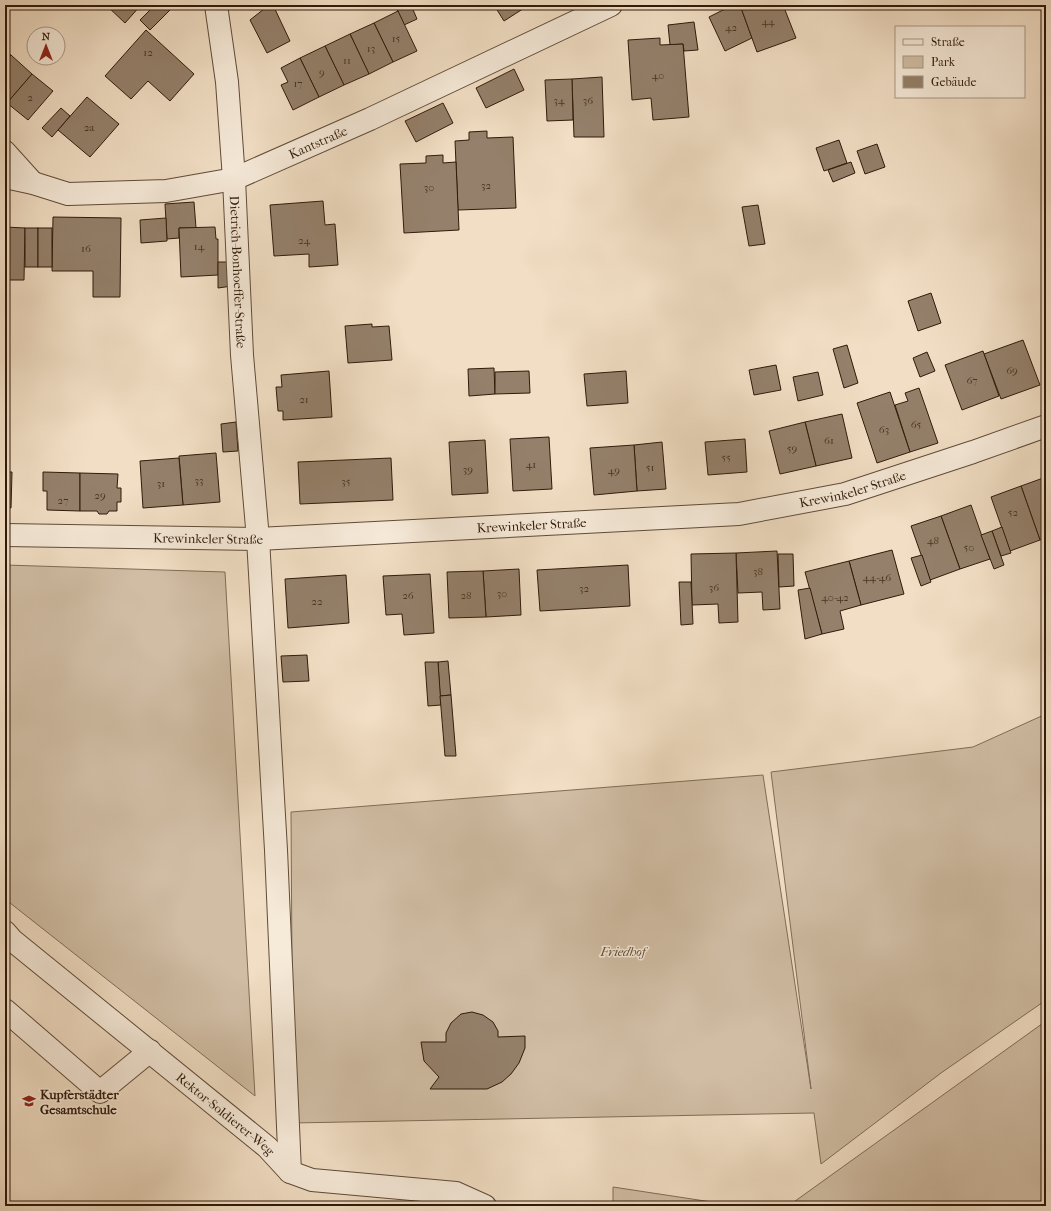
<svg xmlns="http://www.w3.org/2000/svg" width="1051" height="1211" viewBox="0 0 1051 1211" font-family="'IM FELL French Canon',serif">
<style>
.green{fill:#d0bda4;stroke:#806c57}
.building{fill:#94806b;stroke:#301a0a}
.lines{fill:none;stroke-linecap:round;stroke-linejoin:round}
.minor-casing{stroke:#604b38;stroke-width:24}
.minor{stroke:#f6ead9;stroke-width:22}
.labels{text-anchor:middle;stroke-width:3;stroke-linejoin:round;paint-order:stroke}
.number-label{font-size:11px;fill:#493422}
.street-label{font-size:13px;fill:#301a0a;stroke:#f6ead9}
.park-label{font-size:13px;font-style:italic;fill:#604b38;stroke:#f6ead9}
.poi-label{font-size:13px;font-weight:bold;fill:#301a0a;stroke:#f6ead9;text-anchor:start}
</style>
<rect width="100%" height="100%" fill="#f1dec4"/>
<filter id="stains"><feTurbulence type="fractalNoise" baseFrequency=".005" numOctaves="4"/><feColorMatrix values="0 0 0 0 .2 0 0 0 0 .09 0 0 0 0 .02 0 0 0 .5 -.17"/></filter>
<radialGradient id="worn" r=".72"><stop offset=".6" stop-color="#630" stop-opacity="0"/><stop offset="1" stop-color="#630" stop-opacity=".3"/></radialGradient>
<!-- green -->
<g class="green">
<polygon points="5,565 225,572 255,1096 5,899"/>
<polygon points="1046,714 1046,1000 941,1073 821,1164 814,1113 293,1123 291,812 763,775 811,1089 771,772 973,747"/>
<polygon points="1046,1021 1046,1206 793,1206 791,1204"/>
<polygon points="613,1187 738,1206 613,1206"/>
</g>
<!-- building -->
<g class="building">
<polygon points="106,5 141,5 125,23"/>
<polygon points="155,5 175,5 150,30 140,20"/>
<polygon points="269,5 273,5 290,41 267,53 250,20"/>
<polygon points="400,5 411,5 417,19 404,25 396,7"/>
<polygon points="494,5 529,5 504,21"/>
<polygon points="733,5 740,5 752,38 725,51 709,17"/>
<polygon points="740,5 783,5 796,38 757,52"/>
<polygon points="398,11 417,51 393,62 374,23"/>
<polygon points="694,22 698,50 684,51 683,44 670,45 668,25"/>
<polygon points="374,23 393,62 369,74 350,34"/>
<polygon points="146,30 194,74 170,101 148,81 131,99 105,76"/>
<polygon points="350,34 369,74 344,85 325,46"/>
<polygon points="660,38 660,45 683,44 689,117 653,120 651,98 632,100 628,40"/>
<polygon points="325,46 344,85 319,97 300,58"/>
<polygon points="5,50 11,55 5,62"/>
<polygon points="11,55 32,74 7,103 5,101 5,62"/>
<polygon points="300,58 319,97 293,110 281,85 288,82 281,68"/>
<polygon points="514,69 524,90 486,108 476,88"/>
<polygon points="32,74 53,91 28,120 7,103"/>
<polygon points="602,77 604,137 574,137 572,79"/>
<polygon points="572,79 573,120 547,121 545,80"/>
<polygon points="87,97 119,124 90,157 58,130"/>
<polygon points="443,103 453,123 416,142 405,121"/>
<polygon points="61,108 70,116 52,137 42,128"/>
<polygon points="487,131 487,138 513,137 516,208 458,210 455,141 469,140 469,132"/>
<polygon points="839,140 847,163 824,171 816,148"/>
<polygon points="877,144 885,167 865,174 857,151"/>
<polygon points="443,155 443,163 456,162 459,230 404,233 400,164 426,163 426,156"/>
<polygon points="851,162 855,173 833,182 828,170"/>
<polygon points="323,201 325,225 335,224 338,265 309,267 309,254 274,256 270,205"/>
<polygon points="194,202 196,228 179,228 179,238 167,239 165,204"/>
<polygon points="758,205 765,244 749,246 742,207"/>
<polygon points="53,217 121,218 120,297 93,297 93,271 52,271"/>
<polygon points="166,218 167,241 141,243 140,220"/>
<polygon points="5,227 25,228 24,280 5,280"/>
<polygon points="215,227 216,239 218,239 218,275 181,277 179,228"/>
<rect x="25" y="228" width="13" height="39"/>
<rect x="38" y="228" width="14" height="39"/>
<polygon points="218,262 231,262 232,286 218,288"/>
<polygon points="931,293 941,323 918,331 908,301"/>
<polygon points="372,324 372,327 389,326 392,360 348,363 345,326"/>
<polygon points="1023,340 1040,385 1001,399 984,354"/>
<polygon points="847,345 858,383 844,388 833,349"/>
<polygon points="983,351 999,396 962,410 945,365"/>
<polygon points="927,352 935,371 920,377 913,358"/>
<polygon points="776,365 781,390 754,395 749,370"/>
<polygon points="494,368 495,394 469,396 468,369"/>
<polygon points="329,371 332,417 283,420 283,411 278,411 276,387 282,387 281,375"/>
<polygon points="529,371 530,393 495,394 495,372"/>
<polygon points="626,371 628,403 587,406 584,374"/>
<polygon points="818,372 823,395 798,401 793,377"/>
<polygon points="919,388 938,443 910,452 895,405 908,401 905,393"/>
<polygon points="890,392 910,452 877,463 857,403"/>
<polygon points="842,414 852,458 816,466 805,422"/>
<polygon points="236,422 238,451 223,452 221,424"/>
<polygon points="805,422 816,466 780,474 769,431"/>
<polygon points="549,437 552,489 513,491 510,439"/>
<polygon points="745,439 747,472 708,475 705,442"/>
<polygon points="485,440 488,493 452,495 449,442"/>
<polygon points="662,442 666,489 637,491 634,445"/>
<polygon points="634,445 637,491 594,495 590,448"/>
<polygon points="216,453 220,502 183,505 179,456"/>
<polygon points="179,458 183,505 143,508 140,461"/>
<polygon points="391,458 393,500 300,504 298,462"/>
<polygon points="5,472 12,472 11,508 5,507"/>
<polygon points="43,472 80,473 80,511 47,510 47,491 43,491"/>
<polygon points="80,473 118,474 117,488 121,488 121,502 117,502 117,511 109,511 107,514 99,514 97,511 80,511"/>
<polygon points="1046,477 1046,538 1040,540 1021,486"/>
<polygon points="1021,486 1040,540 1010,551 991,497"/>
<polygon points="971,505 990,559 960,569 941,516"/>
<polygon points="941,516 960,569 930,580 911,526"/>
<polygon points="1002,527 1011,553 1001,556 992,531"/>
<polygon points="992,531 1004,565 994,569 981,535"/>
<polygon points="892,550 904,594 861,605 849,561"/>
<polygon points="777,551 780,609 763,610 762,592 738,593 736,553"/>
<polygon points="736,553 738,622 719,623 718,604 692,605 691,554"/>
<polygon points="778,554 793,554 794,586 779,587"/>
<polygon points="922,555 931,582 921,586 911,558"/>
<polygon points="849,561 861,605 840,611 844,629 822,634 805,572"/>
<polygon points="628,565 630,606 540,611 537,570"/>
<polygon points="519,569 521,615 486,617 483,571"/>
<polygon points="483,571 486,617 449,618 447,572"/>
<polygon points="430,574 434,633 404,635 402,614 386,615 383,576"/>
<polygon points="346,575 349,623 288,628 285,579"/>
<polygon points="679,582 691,582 693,624 681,625"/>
<polygon points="810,588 822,634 805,639 798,590"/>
<polygon points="307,655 309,681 283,682 281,656"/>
<polygon points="448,661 451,695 440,696 438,662"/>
<polygon points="425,662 438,662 441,705 428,706"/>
<polygon points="451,695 456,756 445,756 440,696"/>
<polygon points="472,1012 483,1015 493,1022 498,1031 498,1037 525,1036 525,1048 519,1063 511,1074 502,1082 487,1089 430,1089 439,1077 424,1061 421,1042 446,1042 446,1033 451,1023 461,1014"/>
</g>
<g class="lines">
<!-- minor casing -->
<g class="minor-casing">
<g id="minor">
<path id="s1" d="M216,5L227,82L234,179L242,355L258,539L276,850L290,1172"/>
<polyline points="5,152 33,183"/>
<path id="s2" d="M5,177L33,183L68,194L166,191L234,179L370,119L611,5"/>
<path id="s3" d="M5,535L258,539L739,514L845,494L973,452L1046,426"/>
<path id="s4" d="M5,932L12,940L267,1147L290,1172L312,1180L456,1193L485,1206"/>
<polyline points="5,1010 100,1092 150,1051"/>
</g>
</g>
<!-- minor -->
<use href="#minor" class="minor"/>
</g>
<!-- icons -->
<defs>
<g id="school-bare" transform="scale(1.08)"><path d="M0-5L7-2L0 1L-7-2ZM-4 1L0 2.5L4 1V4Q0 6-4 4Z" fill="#8f2418" stroke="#f6ead9" stroke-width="2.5" paint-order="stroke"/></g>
</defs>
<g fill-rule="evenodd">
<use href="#school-bare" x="29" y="1101"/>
</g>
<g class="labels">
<!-- number labels -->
<g class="number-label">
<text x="768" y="25">44</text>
<text x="731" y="31">42</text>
<text x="396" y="42">15</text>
<text x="371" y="52">13</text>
<text x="148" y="56">12</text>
<text x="347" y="64">11</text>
<text x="322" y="76">9</text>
<text x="658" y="79">40</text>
<text x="298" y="87">17</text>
<text x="30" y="101">2</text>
<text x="559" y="104">34</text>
<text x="588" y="104">36</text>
<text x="89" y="131">2a</text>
<text x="486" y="189">32</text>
<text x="429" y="191">30</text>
<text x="304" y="244">24</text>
<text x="199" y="250">14</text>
<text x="86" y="252">16</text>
<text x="1012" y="374">69</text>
<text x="972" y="384">67</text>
<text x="304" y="403">21</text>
<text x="916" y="428">65</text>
<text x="884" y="433">63</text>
<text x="829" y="444">61</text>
<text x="792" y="452">59</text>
<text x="726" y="461">55</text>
<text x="531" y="468">41</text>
<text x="650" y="471">51</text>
<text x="468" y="473">39</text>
<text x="614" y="474">49</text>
<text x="199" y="484">33</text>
<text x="346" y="485">35</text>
<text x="161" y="487">31</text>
<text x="100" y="499">29</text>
<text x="63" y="504">27</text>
<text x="1013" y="516">52</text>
<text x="933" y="544">48</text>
<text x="969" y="551">50</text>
<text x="758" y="575">38</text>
<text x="877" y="581">44-46</text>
<text x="714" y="591">36</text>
<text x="584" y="592">32</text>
<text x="502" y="597">30</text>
<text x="408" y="599">26</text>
<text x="466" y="599">28</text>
<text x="835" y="601">40-42</text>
<text x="317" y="605">22</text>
</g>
<!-- street labels -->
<g class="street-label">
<text dy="5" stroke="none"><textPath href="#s2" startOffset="324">Kantstraße</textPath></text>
<text dy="5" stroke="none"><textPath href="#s1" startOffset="268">Dietrich-Bonhoeffer-Straße</textPath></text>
<text dy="5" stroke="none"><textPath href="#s3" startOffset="851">Krewinkeler Straße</textPath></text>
<text dy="5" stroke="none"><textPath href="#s3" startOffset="527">Krewinkeler Straße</textPath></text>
<text dy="5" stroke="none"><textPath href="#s3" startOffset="203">Krewinkeler Straße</textPath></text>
<text dy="5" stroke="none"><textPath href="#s4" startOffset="286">Rektor-Soldierer-Weg</textPath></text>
</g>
<!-- park labels -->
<g class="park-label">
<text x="623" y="956">Friedhof</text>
</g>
<!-- poi labels -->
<g class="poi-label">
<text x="40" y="1099">Kupferstädter<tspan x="40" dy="15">Gesamtschule</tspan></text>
</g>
</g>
<!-- margin -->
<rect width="1051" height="1211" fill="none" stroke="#f1dec4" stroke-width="20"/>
<rect x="6" y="6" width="1039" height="1199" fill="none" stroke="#301a0a" stroke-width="2"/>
<rect x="10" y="10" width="1031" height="1191" fill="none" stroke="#301a0a"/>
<!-- legend -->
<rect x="895" y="26" width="130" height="72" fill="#f6ead9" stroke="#a79786"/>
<rect x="903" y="39" width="20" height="6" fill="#f6ead9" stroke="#a79786"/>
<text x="931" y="46" font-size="12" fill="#301a0a">Straße</text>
<rect x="903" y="56" width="20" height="12" fill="#d0bda4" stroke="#a79786"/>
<text x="931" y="66" font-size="12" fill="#301a0a">Park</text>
<rect x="903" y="76" width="20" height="12" fill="#94806b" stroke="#a79786"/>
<text x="931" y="86" font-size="12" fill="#301a0a">Gebäude</text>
<!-- north arrow -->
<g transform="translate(46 46)"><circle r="19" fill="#f6ead9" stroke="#a79786"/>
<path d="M0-3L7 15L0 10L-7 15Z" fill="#8f2418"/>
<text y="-6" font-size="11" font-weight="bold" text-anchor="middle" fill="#301a0a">N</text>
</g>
<rect width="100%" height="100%" filter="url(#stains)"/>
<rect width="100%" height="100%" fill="url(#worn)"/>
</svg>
